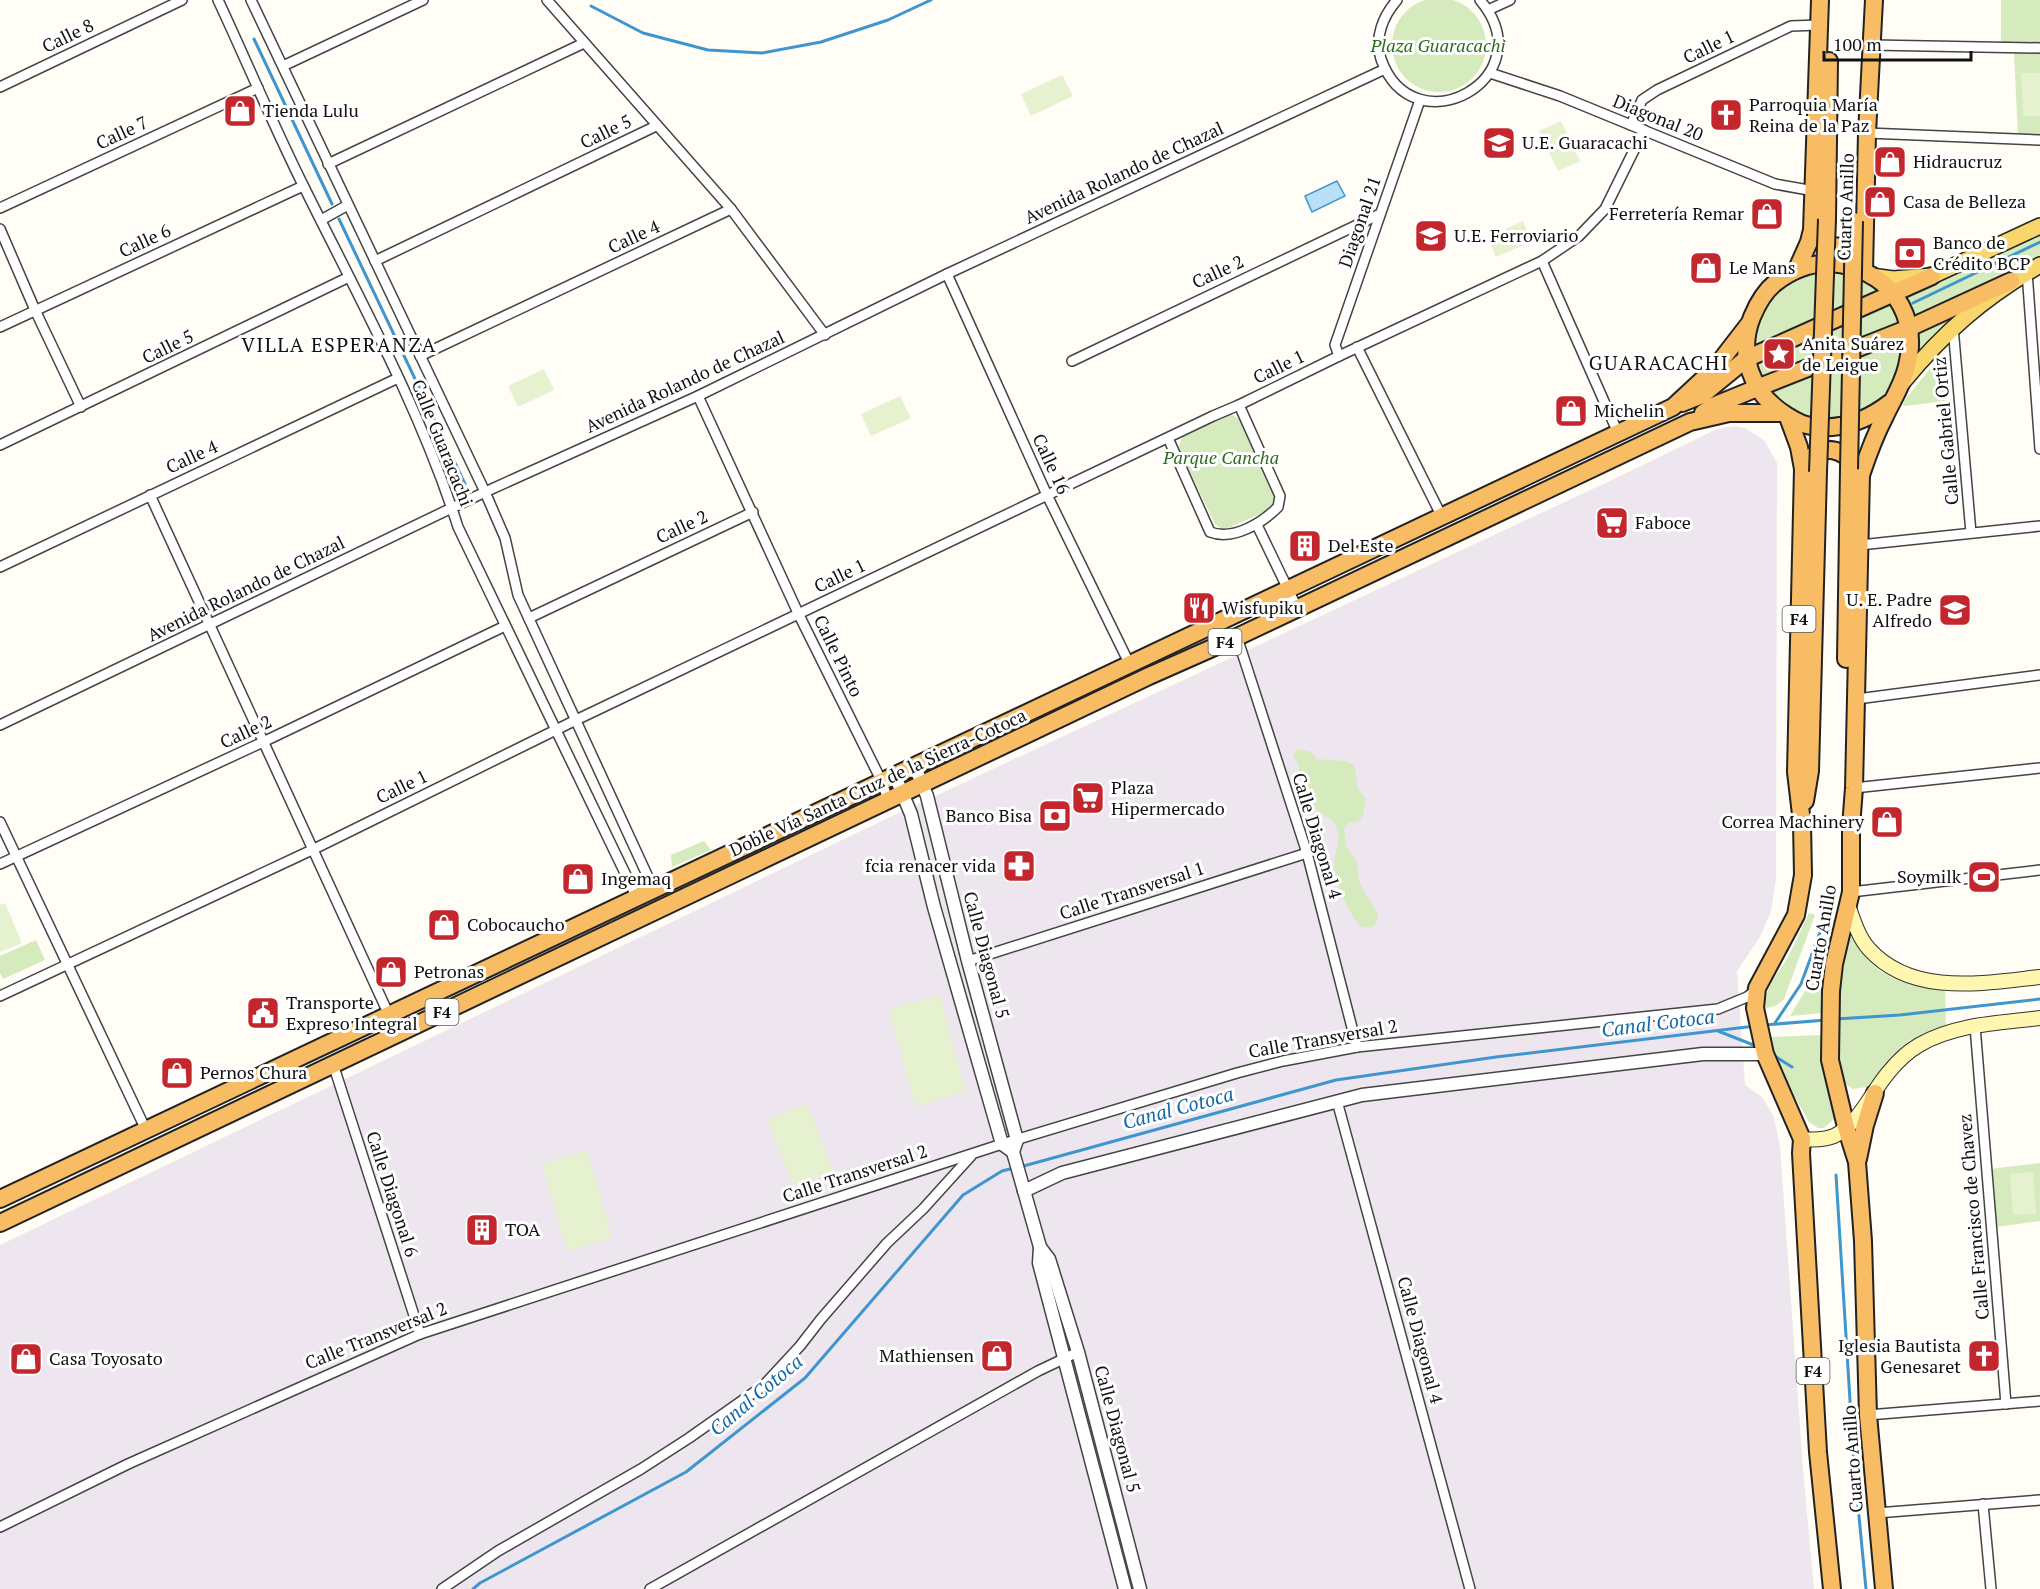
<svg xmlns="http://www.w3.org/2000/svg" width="2040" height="1589" viewBox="0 0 2040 1589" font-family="'PT Serif',serif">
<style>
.industrial{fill:#eee6ef}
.green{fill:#d5ebbd}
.pitch{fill:#e6f2cf}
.water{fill:#b9e0f7;stroke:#3f96cf;stroke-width:1.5}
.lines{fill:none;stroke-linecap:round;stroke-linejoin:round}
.stream{stroke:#3f96cf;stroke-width:3}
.minor-casing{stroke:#444;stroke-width:12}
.tertiary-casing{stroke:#444;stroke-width:15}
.secondary-casing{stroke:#333;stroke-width:16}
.primary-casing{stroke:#222;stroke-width:18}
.trunk-casing{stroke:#222;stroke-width:20}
.minor{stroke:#fff;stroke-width:9}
.tertiary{stroke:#fff;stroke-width:12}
.secondary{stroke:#fff6b0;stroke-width:14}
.primary{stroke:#f9d66b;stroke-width:15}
.trunk{stroke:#f7bc64;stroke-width:16}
.trunk-bridge-casing{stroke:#222;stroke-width:20;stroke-linecap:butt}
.trunk-bridge{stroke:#f7bc64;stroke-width:16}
.labels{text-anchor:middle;stroke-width:6;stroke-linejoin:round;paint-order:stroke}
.shield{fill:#fff;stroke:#585858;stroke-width:1.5}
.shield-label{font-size:16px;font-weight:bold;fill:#111}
.street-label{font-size:18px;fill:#111;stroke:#fff}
.park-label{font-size:18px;font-style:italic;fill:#2f6b1f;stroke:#fff}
.poi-label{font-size:18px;fill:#111;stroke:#fff;text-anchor:start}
.neighbourhood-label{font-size:20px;letter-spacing:1.5px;fill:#111;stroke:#fff}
.water-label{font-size:20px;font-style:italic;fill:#1768a6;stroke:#fff}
</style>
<rect width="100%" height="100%" fill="#fffdf5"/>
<!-- industrial -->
<polygon class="industrial" points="1734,426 1745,428 1764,440 1777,463 1776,880 1771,911 1760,937 1737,971 1745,1085 1762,1097 1774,1117 1780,1147 1803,1469 1814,1589 0,1589 0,1245 886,819 1614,479 1717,429"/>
<!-- green -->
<g class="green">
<circle cx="1439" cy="45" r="47"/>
<rect x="2001" y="0" width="39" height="43"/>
<polygon points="2014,53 2040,53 2040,135 2018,136"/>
<polygon points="2040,233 2040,259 1914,319 1906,297"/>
<path d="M1837,271L1860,278L1881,294L1755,348C1754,313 1778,279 1813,272C1821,270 1829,271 1837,271Z"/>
<polygon points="1891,305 1900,326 1762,377 1756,360"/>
<polygon points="1958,314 1932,336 1916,354 1916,330"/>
<path d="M1901,338C1900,354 1899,369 1892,383C1878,410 1842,425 1813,419C1795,416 1780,402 1769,388Z"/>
<polygon points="1941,355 1945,401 1905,406 1903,405 1904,401"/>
<polygon points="1231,414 1242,421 1276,498 1271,509 1226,529 1221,529 1215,524 1180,452 1179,446 1182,437"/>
<polygon points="1297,749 1311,752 1316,759 1344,761 1352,764 1355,768 1358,789 1366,799 1363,815 1358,822 1348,823 1344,828 1346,846 1356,860 1360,884 1378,915 1376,923 1372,927 1362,927 1355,920 1341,894 1335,874 1334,862 1339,837 1335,823 1314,808 1305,793 1299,775 1298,764 1293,755"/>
<polygon points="704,841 711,850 672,867 671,855"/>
<path d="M1809,913L1815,915L1784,999L1777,1005L1765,1009C1766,984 1776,977 1788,957C1795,943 1802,928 1809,913Z"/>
<polygon points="1830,919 1837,920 1828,953 1823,1013 1790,1016 1813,978"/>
<path d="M1850,931C1868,975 1900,985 1945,991L1946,1026L1910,1040L1889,1059L1875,1079L1866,1087L1853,1089L1847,1085L1843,1080L1837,1065L1839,978Z"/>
<polygon points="36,940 45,960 3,979 0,973 0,956"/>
<polygon points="1822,1035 1824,1064 1834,1111 1834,1119 1824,1128 1818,1128 1809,1122 1780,1070 1770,1037"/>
<polygon points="2040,1163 2040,1221 1996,1227 1990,1169"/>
</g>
<!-- pitch -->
<g class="pitch">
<polygon points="2040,73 2040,116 2023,116 2021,73"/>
<polygon points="1062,75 1073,96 1031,116 1021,94"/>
<polygon points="1561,121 1580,161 1558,171 1539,131"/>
<polygon points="1523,221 1532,241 1496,257 1488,237"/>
<polygon points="544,369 554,390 518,407 508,386"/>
<polygon points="900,396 911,418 871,436 861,414"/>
<polygon points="5,903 22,943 0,952 0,905"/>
<polygon points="940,995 966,1092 915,1106 889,1009"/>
<polygon points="807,1104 833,1170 794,1186 767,1120"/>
<polygon points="587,1151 612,1238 567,1251 542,1164"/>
<polygon points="2033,1172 2036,1214 2013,1215 2010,1174"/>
</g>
<!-- water -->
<polygon class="water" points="1337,181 1345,196 1312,212 1305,196"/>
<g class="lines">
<!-- stream -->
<g class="stream">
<polyline points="591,6 643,33 708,50 762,53 821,42 888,20 931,0"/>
<polyline points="254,39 332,204"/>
<polyline points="339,219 465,484"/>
<polyline points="1913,303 2040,242"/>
<polyline points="1836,1019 1900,1015 2040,999"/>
<polyline points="1775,1023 1801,984 1823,924"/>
<polyline points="1764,1025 1826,1020"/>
<polyline points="1718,1031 1756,1046"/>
<polyline points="1773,1055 1792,1067"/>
<polyline points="1020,1167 1336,1080 1496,1057 1755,1026"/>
<polyline points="1836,1175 1854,1465 1866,1589"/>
<polyline points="473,1589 480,1583 686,1472 805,1378 963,1195 1002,1171 1014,1168"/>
</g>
<!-- minor casing -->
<g class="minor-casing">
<g id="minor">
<path d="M218,0C247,62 273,125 304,187C359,298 420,408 458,527L637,898"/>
<polyline points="251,0 485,492 505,538 518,595 654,890"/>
<polyline points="547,0 731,209 825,335"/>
<path d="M1397,0C1383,16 1374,38 1381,59C1413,150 1546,78 1480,0"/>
<polyline points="1488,10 1510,0"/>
<polyline points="1872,45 2040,48"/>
<polyline points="283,66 423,0"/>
<polyline points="1490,73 1560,96 1775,184 1814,191"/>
<polyline points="0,87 182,0"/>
<polyline points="1631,125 1642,100 1657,90 1791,26 1819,25"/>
<polyline points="1867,133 2040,140"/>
<polyline points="328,164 584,43"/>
<polyline points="0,208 258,88"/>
<polyline points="321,220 348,205"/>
<polyline points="0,229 35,310 81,407"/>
<polyline points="375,261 656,126"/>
<polyline points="1542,261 1618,433"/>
<polyline points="2027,272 2040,449"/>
<polyline points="947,274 1047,495 1130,665"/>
<polyline points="0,327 303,186"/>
<polyline points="1953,327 1971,533"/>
<polyline points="1357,347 1442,517"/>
<polyline points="420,356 731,209"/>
<polyline points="1339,356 1335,345 1420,100"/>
<polyline points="1072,361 1380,214"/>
<polyline points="698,396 799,615 882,782 888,800"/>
<path d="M1168,438L1210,532C1233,541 1262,523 1278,507L1280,496L1239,405"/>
<polyline points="0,445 349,277"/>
<polyline points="150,495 389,1015"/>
<polyline points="1257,525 1297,608"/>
<polyline points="1860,545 2040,526"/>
<polyline points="0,567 398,378"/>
<polyline points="529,618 753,512"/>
<polyline points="1237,637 1307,853 1357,1047"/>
<polyline points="1857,699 2040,675"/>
<polyline points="0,725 485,492 698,396 947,274 1385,69"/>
<polyline points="1854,788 2040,768"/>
<polyline points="0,822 146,1130"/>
<polyline points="0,864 263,742 505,626"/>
<polyline points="1851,892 2040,870"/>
<polyline points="968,961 1307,853"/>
<polyline points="0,996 314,849 576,720 1213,416 1239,405 1339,356 1542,261 1579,236 1605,209 1644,130"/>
<polyline points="1975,1026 2006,1404"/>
<polyline points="333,1064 420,1334"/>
<polyline points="1337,1101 1470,1589"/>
<polyline points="1868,1415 2040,1401"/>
<polyline points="1983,1504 1991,1589"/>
<polyline points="1877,1513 2040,1500"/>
<polyline points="0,1527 128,1464 420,1334 1002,1144 1237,1073 1283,1061 1357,1047 1718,1009 1747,997 1756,990"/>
<polyline points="442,1589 498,1551 641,1469 689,1438 763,1386 800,1346 821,1319 887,1243 923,1209 971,1156"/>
<polyline points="650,1589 1038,1371 1078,1352"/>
</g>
</g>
<!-- tertiary casing -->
<g class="tertiary-casing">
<g id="tertiary">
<polyline points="915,767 927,796 968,961 1017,1140 1013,1152 1040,1247 1039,1263 1125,1589"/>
<polyline points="895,776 911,814 934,907 1002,1144 1013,1152"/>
<polyline points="1024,1191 1062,1173 1362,1095 1703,1054 1765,1054"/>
<polyline points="1040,1247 1049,1259 1078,1352 1140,1589"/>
</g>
</g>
<!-- secondary casing -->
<g class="secondary-casing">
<g id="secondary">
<path d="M1849,908C1854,922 1859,938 1869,949C1912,997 1984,983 2040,977"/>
<path d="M1802,1139C1812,1140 1824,1140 1834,1136C1859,1124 1871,1093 1888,1073C1896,1063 1907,1052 1919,1045C1955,1024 1999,1023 2040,1018"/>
</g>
</g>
<!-- primary casing -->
<g class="primary-casing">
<g id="primary">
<polyline points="1871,276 1893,279 1932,276 2040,226"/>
<path d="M1902,383C1944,332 1983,298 2040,265"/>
</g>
</g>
<!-- trunk casing -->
<g class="trunk-casing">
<g id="trunk">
<polyline points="1827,219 1829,61"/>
<path d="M1816,236C1830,251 1850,250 1862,233"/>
<polyline points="1797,269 1809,242 1812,230 1820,0"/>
<polyline points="1864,271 1867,133 1874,0"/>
<polyline points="1682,403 1702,395 1746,359 1932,276"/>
<polyline points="1703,413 1713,406 1757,388 1909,328 2011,281"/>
<polyline points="1788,417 1799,447 1803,469 1796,772 1802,823 1803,875 1796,915 1757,988 1755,1008 1765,1054 1802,1139 1801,1153 1818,1452 1832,1589"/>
<path d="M1808,460C1824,443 1844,449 1856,467"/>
<polyline points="1846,659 1849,469"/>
<polyline points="1805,801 1810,771 1818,472"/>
<polyline points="1858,1159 1865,1125 1875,1093"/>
<polyline points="0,1199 1673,407 1715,368 1749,324"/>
<polyline points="0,1223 1149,676 1237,637 1690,422 1729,413 1782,413"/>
<path d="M1884,1589L1868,1415L1863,1241L1857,1162L1846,1127L1830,1060L1831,991L1834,964L1851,892V827L1854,788L1861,475C1868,454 1875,435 1885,416C1893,399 1903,384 1907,366C1918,322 1898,283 1855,268C1826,258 1798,265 1775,283C1764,292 1757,305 1752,317C1737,355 1752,394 1786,415C1794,420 1801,425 1811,426C1840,431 1868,420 1891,402"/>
</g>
</g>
<!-- minor -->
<use href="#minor" class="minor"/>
<!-- tertiary -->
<use href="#tertiary" class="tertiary"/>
<!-- secondary -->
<use href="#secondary" class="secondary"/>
<!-- primary -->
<use href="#primary" class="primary"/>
<!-- trunk -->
<use href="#trunk" class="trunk"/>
<!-- trunk-bridge casing -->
<g class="trunk-bridge-casing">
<g id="trunk-bridge">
<polyline points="1849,469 1854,221"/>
<polyline points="1818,472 1827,219"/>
</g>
</g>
<!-- trunk-bridge -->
<use href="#trunk-bridge" class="trunk-bridge"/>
</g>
<!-- icons -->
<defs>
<g id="shop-square" transform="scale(1.725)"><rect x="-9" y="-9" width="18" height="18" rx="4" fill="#c4262e" stroke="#fff"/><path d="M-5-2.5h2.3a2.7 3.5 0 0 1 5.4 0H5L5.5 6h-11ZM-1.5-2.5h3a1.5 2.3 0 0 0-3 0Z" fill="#fff"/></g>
<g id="church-square" transform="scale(1.725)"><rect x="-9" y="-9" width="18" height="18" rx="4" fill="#c4262e" stroke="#fff"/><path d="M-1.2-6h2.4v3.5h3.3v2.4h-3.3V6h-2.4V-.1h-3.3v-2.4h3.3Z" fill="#fff"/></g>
<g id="school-square" transform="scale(1.725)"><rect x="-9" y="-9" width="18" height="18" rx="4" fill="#c4262e" stroke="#fff"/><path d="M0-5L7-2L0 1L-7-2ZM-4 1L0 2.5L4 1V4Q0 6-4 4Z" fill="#fff"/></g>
<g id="bank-square" transform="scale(1.725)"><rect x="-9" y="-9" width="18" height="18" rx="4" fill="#c4262e" stroke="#fff"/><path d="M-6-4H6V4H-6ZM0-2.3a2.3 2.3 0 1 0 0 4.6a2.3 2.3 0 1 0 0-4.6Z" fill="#fff"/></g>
<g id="sight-square" transform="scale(1.725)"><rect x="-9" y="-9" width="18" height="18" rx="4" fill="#c4262e" stroke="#fff"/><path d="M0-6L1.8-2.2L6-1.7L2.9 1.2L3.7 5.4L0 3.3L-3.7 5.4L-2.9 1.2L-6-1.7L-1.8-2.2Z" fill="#fff"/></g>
<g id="supermarket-square" transform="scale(1.725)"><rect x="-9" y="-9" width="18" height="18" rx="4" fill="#c4262e" stroke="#fff"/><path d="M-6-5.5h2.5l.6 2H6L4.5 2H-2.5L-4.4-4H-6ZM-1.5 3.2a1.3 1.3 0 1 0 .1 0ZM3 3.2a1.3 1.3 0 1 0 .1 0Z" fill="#fff"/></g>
<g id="building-square" transform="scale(1.725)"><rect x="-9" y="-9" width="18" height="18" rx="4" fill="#c4262e" stroke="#fff"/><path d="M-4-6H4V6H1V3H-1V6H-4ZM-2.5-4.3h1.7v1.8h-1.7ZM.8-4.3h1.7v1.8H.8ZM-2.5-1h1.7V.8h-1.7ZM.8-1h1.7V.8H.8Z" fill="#fff"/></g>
<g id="restaurant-square" transform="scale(1.725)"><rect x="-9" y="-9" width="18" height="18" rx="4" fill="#c4262e" stroke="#fff"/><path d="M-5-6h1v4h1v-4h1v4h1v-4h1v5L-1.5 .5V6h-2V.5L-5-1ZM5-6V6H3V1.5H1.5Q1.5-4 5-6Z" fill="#fff"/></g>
<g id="pharmacy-square" transform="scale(1.725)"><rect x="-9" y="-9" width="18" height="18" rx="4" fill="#c4262e" stroke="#fff"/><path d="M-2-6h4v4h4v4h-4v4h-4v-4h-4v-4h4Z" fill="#fff"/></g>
<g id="stadium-square" transform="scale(1.725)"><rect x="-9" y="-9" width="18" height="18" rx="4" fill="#c4262e" stroke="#fff"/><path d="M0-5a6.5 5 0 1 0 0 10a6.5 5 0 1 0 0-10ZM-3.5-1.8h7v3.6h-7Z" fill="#fff"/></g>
<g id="civic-square" transform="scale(1.725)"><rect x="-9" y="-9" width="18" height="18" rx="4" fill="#c4262e" stroke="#fff"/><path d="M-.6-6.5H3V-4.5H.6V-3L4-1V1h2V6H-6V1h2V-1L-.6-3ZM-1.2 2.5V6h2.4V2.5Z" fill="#fff"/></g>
</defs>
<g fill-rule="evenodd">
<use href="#shop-square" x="240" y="111"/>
<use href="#church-square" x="1726" y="115"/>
<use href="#school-square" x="1499" y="143"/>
<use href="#shop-square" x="1890" y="162"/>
<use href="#shop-square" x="1880" y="202"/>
<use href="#shop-square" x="1767" y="214"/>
<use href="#school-square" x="1431" y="236"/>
<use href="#bank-square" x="1910" y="253"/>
<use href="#shop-square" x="1706" y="268"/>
<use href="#sight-square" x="1779" y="354"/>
<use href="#shop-square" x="1571" y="411"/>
<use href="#supermarket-square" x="1612" y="523"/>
<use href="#building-square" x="1305" y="546"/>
<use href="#restaurant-square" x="1199" y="608"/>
<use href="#school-square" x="1955" y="610"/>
<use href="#supermarket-square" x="1088" y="798"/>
<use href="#bank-square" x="1055" y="816"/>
<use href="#shop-square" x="1887" y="822"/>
<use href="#pharmacy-square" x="1019" y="866"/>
<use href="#stadium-square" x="1984" y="877"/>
<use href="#shop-square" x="578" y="879"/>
<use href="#shop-square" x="444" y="925"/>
<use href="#shop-square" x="391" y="972"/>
<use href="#civic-square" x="263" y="1013"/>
<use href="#shop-square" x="177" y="1073"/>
<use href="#building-square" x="482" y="1230"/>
<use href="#shop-square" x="997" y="1356"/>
<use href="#church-square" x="1984" y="1356"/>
<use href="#shop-square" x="26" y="1359"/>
</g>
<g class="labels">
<!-- shield labels -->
<g class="shield">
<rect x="1782.5" y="606" width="33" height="26" rx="4.5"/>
<rect x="1208.5" y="629" width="33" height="26" rx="4.5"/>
<rect x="425.5" y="999" width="33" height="26" rx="4.5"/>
<rect x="1796.5" y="1358" width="33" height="26" rx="4.5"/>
</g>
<g class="shield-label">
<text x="1799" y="625">F4</text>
<text x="1225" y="648">F4</text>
<text x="442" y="1018">F4</text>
<text x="1813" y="1377">F4</text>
</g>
<!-- street labels -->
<g class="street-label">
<text transform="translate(68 36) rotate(-26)" y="6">Calle 8</text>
<text transform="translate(1709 47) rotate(-26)" y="6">Calle 1</text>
<text transform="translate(1658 118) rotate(22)" y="6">Diagonal 20</text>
<text transform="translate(606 132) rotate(-26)" y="6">Calle 5</text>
<text transform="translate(122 133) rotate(-25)" y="6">Calle 7</text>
<text transform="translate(1124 173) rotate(-25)" y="6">Avenida Rolando de Chazal</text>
<text transform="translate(1846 207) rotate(-88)" y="6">Cuarto Anillo</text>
<text transform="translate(1360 222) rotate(-71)" y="6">Diagonal 21</text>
<text transform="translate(634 237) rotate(-25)" y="6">Calle 4</text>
<text transform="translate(145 241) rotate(-25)" y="6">Calle 6</text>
<text transform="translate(1218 272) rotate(-25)" y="6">Calle 2</text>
<text transform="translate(168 347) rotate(-26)" y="6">Calle 5</text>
<text transform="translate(1279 367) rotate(-26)" y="6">Calle 1</text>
<text transform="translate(685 382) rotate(-25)" y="6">Avenida Rolando de Chazal</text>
<text transform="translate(1946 431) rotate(-95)" y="6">Calle Gabriel Ortiz</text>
<text transform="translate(442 443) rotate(68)" y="6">Calle Guaracachi</text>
<text transform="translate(192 457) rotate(-25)" y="6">Calle 4</text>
<text transform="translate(1051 464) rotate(65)" y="6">Calle 16</text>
<text transform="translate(682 527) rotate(-25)" y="6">Calle 2</text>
<text transform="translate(840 576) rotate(-26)" y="6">Calle 1</text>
<text transform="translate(246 589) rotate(-26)" y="6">Avenida Rolando de Chazal</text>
<text transform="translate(838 656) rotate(64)" y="6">Calle Pinto</text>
<text transform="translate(246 732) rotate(-25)" y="6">Calle 2</text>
<text transform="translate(878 783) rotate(-25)" y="6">Doble Vía Santa Cruz de la Sierra-Cotoca</text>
<text transform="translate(402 787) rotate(-26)" y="6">Calle 1</text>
<text transform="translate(1317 836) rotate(73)" y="6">Calle Diagonal 4</text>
<text transform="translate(1132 891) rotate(-18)" y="6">Calle Transversal 1</text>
<text transform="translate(1821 938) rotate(-80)" y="6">Cuarto Anillo</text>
<text transform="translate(986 955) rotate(75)" y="6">Calle Diagonal 5</text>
<text transform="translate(1323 1039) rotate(-10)" y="6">Calle Transversal 2</text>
<text transform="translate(855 1174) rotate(-18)" y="6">Calle Transversal 2</text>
<text transform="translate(392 1194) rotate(72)" y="6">Calle Diagonal 6</text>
<text transform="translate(1974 1217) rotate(-95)" y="6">Calle Francisco de Chavez</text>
<text transform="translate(376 1336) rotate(-22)" y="6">Calle Transversal 2</text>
<text transform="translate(1420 1340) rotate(75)" y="6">Calle Diagonal 4</text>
<text transform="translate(1117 1429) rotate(75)" y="6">Calle Diagonal 5</text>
<text transform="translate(1853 1459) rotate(-94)" y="6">Cuarto Anillo</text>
</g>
<!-- park labels -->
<g class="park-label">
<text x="1438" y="52">Plaza Guaracachi</text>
<text x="1221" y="464">Parque Cancha</text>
</g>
<!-- poi labels -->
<g class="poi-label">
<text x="1749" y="111">Parroquia María<tspan x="1749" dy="21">Reina de la Paz</tspan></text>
<text x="263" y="117">Tienda Lulu</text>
<text x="1522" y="149">U.E. Guaracachi</text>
<text x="1913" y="168">Hidraucruz</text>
<text x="1903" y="208">Casa de Belleza</text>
<text x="1744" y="220" text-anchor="end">Ferretería Remar</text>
<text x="1454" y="242">U.E. Ferroviario</text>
<text x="1933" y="249">Banco de<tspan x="1933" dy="21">Crédito BCP</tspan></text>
<text x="1729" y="274">Le Mans</text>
<text x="1802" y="350">Anita Suárez<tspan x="1802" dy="21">de Leigue</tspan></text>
<text x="1594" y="417">Michelin</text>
<text x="1635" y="529">Faboce</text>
<text x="1328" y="552">Del Este</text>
<text x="1932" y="606" text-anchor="end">U. E. Padre<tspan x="1932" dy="21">Alfredo</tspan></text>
<text x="1222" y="614">Wisfupiku</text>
<text x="1111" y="794">Plaza<tspan x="1111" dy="21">Hipermercado</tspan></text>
<text x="1032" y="822" text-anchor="end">Banco Bisa</text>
<text x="1864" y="828" text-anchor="end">Correa Machinery</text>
<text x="996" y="872" text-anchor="end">fcia renacer vida</text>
<text x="1961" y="883" text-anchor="end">Soymilk</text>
<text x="601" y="885">Ingemaq</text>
<text x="467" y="931">Cobocaucho</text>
<text x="414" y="978">Petronas</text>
<text x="286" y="1009">Transporte<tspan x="286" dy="21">Expreso Integral</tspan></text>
<text x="200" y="1079">Pernos Chura</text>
<text x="505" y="1236">TOA</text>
<text x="1961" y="1352" text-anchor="end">Iglesia Bautista<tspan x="1961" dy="21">Genesaret</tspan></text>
<text x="974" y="1362" text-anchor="end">Mathiensen</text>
<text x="49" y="1365">Casa Toyosato</text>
</g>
<!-- neighbourhood labels -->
<g class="neighbourhood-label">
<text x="339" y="352">VILLA ESPERANZA</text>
<text x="1659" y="370">GUARACACHI</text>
</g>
<!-- water labels -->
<g class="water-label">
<text transform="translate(1658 1023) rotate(-7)" y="7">Canal Cotoca</text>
<text transform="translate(1178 1108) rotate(-15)" y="7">Canal Cotoca</text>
<text transform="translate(756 1395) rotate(-40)" y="7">Canal Cotoca</text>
</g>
</g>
<!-- scale -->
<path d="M1824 51v9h147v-9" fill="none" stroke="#111111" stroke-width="3"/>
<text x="1833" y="51" font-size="18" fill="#111111" stroke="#ffffff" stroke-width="4.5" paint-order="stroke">100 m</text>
</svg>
